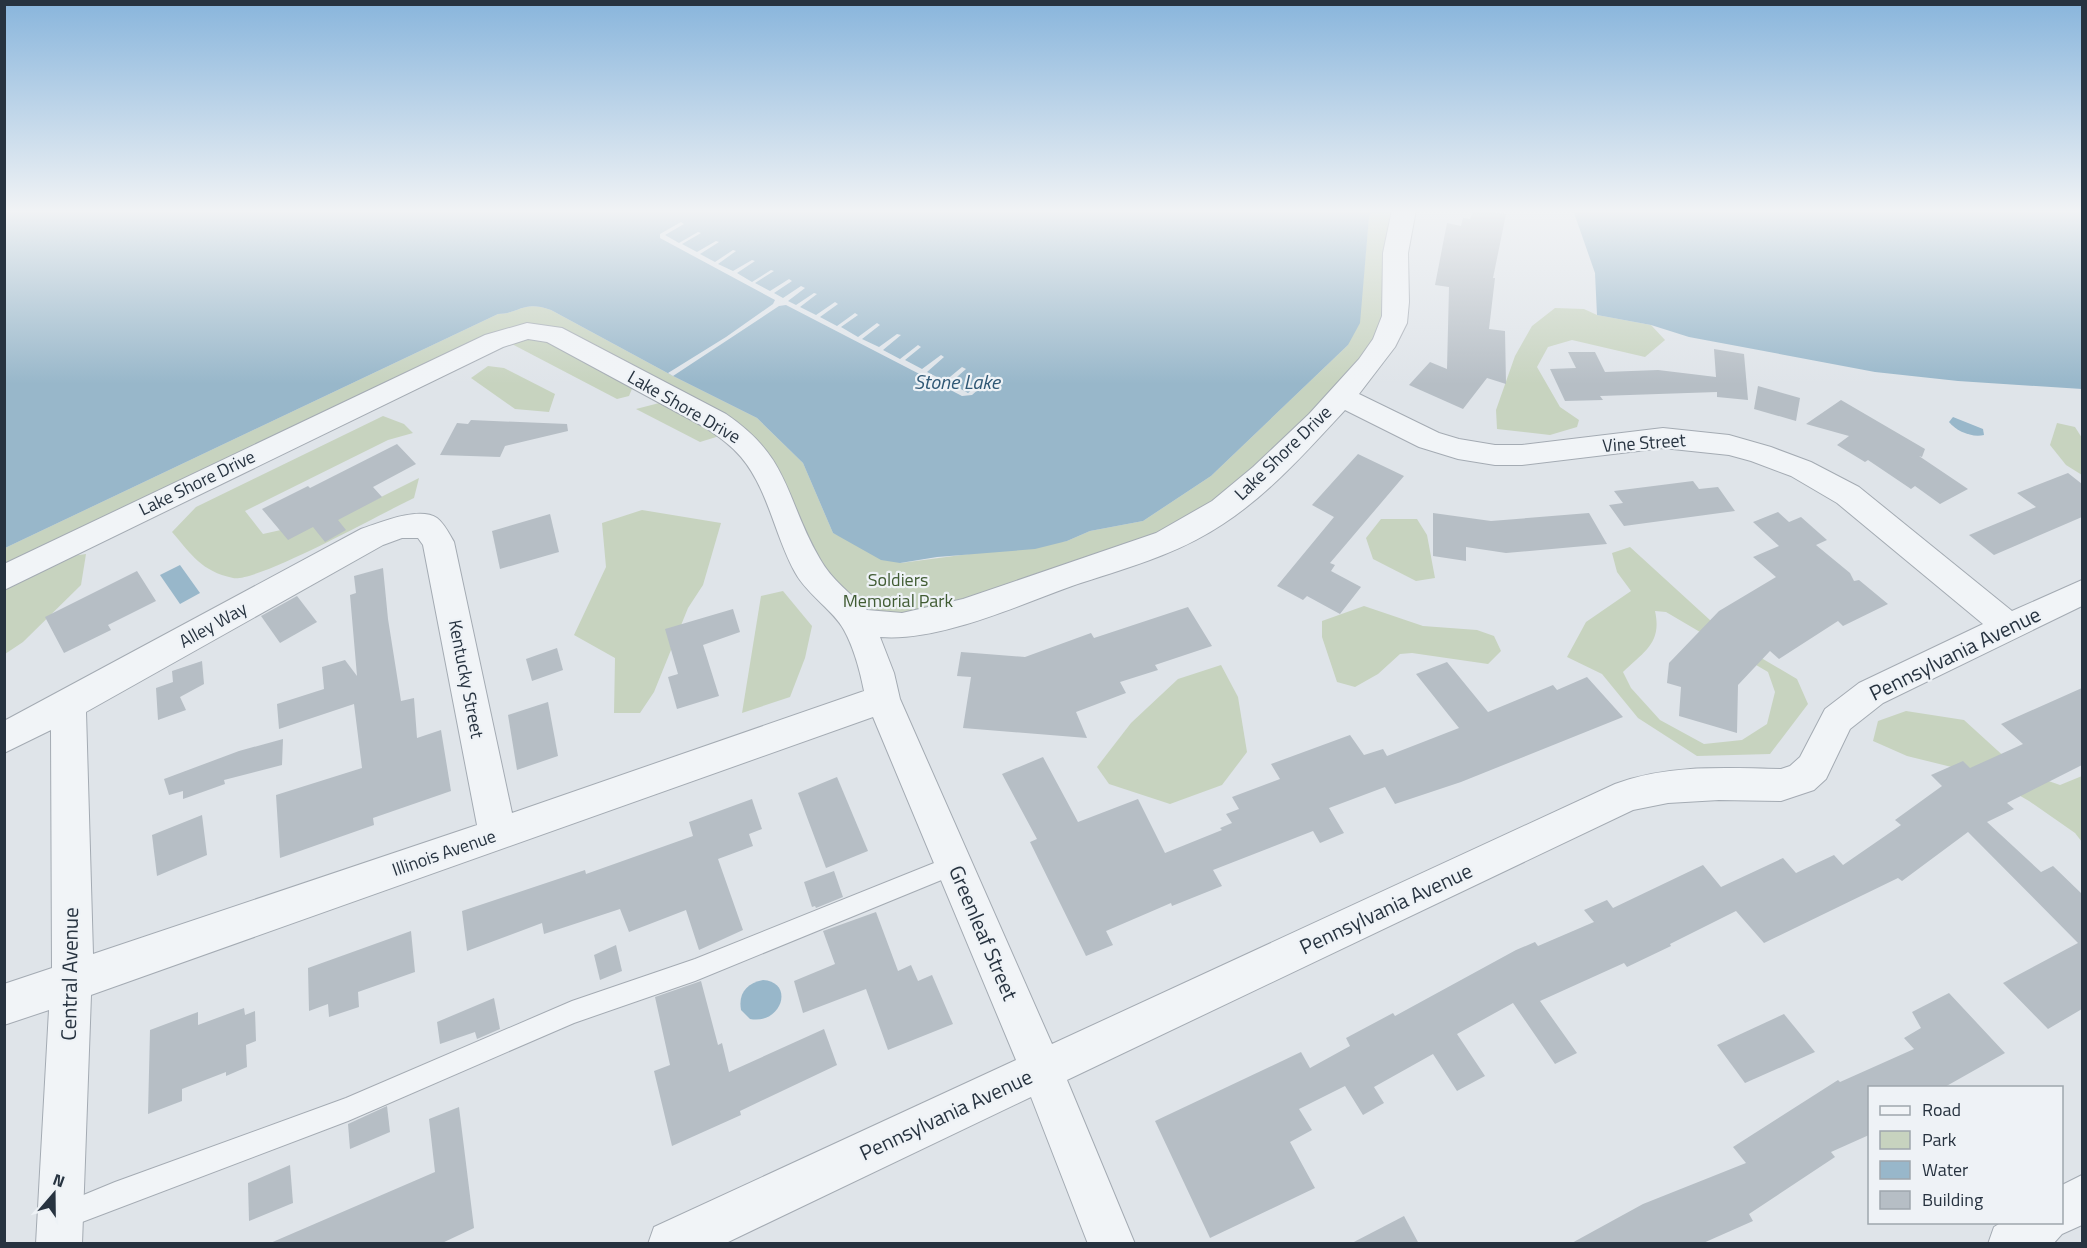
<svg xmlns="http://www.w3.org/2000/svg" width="2087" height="1248" viewBox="0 0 2087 1248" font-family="'Titillium Web',sans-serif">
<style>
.green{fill:#c7d3bf;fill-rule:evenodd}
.water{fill:#98b7ca}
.pier{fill:#dfe4e9}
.building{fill:#b6bec5}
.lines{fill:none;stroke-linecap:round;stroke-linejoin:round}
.service-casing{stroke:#a4abb3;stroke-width:2}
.minor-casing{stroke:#a4abb3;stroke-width:2}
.tertiary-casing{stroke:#a4abb3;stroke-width:2}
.service{fill:#f1f4f7;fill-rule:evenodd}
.minor{fill:#f1f4f7;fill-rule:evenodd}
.tertiary{fill:#f1f4f7;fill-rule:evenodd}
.labels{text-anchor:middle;stroke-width:4.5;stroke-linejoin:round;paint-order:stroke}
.street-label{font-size:18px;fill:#273340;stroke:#eef2f6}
.park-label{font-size:18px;fill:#415c34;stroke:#eef2f6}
.water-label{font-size:20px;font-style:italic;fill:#305875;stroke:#eef2f6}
.near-street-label{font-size:21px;fill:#273340;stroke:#eef2f6}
</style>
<rect width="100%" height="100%" fill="#dfe4e9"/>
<!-- green -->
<g class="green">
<path d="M1372,210H1397L1392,229L1382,338L1248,480L1174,531L937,612L886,616L865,606L836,585L817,561L764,450L745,428L540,326L5,570V548L498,314C521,313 523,300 551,310L673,376L757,418L803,463L833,533L901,563L1067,541L1090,531L1143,521L1211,476L1348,345L1362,291L1369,217Z"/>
<polygon points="1555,308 1584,309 1597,315 1651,325 1665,340 1645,357 1572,340 1548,347 1537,367 1560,407 1579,420 1577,427 1550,435 1497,429 1496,410 1515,356 1532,326"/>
<polygon points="540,336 634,384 629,396 617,399 506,341"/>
<polygon points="488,366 504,368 555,394 549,412 515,409 471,378"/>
<polygon points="667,401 726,434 700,442 636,409"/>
<path d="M383,416L404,424L413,433L388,440L245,511L263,534L343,516L419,478L414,498C384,512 257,583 233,578C201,571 192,555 172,532L196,507Z"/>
<polygon points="2057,423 2075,427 2082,438 2082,475 2066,465 2050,445"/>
<polygon points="642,510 721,523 703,585 688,608 654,692 640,713 614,713 615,658 574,635 606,567 602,523"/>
<polygon points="1381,519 1417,519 1427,535 1435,578 1416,581 1373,559 1366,538"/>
<path d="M1630,547L1734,642L1797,679L1808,704L1770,754L1697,756L1638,718L1602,674L1567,657L1586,622L1631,591L1617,572L1612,553ZM1655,611L1666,612L1768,672L1775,692L1767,724L1742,740L1704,744L1660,720L1631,688L1623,672C1645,651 1662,643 1655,611Z"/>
<polygon points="86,554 81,585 23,642 5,654 5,588 72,556"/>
<polygon points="783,591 812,626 805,658 790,697 742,713 761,596"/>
<polygon points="1364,606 1423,626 1477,630 1494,636 1501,651 1488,664 1412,653 1400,654 1378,674 1355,687 1337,682 1322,637 1322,621"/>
<polygon points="1221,665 1238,697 1247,752 1222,785 1170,804 1109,784 1097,767 1131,723 1178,679"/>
<polygon points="1906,711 1964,720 2020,771 2060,785 2082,776 2082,842 2075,833 2029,801 1984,775 1907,756 1873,741 1878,721"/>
</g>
<!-- water -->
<g class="water">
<path d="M5,210H1372L1369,217L1360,323L1348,345L1211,476L1143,521L1090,531L1067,541L1035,549L937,557L900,563L881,560L833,533L803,463L757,418L673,376L551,310C523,300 521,313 498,314L5,548Z"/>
<polygon points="1573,210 2082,210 2082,389 1958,381 1875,372 1689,337 1651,325 1597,315 1595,273"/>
<path d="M1953,417L1983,429L1984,435C1972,438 1956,431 1949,422Z"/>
<polygon points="180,565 200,593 180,604 160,575"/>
<path d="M763,980C795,982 782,1025 750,1019L741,1010C738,993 747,983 763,980Z"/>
</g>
<!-- pier -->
<polygon class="pier" points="681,222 684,224 665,235 679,243 698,232 701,233 682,244 697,252 716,241 719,242 700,254 715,262 733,250 736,251 718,264 733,271 752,260 755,261 737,273 752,282 771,270 774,271 755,283 770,291 789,279 792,281 774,293 783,298 801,286 805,288 788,301 796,305 814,293 817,294 800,307 816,315 835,302 838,304 820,317 837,326 855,313 858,315 841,327 858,337 877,323 880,325 862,339 879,347 897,334 901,335 883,350 900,359 918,345 921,347 905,360 922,369 941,355 944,357 927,372 945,381 962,367 966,369 950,383 968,393 985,379 989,380 972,395 962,396 786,305 779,306 673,376 668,373 726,337 773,304 775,300 660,238 660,234"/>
<!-- building -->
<g class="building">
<polygon points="1473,210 1506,214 1493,278 1495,278 1489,329 1505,331 1506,384 1487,378 1463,409 1409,385 1430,362 1447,369 1449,287 1435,285 1447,223 1461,226 1463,218 1470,219"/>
<polygon points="1714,349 1744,354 1748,400 1717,397 1717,392 1600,396 1603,400 1565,401 1550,369 1576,368 1568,352 1595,352 1605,372 1658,370 1716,377"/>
<polygon points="1758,386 1800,398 1796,421 1754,409"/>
<polygon points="1841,400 1925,449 1922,457 1919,456 1968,489 1940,504 1915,486 1911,489 1868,460 1865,462 1837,445 1849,436 1806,424"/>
<polygon points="471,420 567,424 568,431 505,446 500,457 440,455 457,423 468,424"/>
<polygon points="397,444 416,464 373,487 382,497 338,520 346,530 325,542 313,527 288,540 262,509 308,486 310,488"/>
<polygon points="1358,454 1404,476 1330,563 1335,565 1331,571 1361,587 1340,614 1307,596 1303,600 1277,586 1334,517 1312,505"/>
<polygon points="2068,473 2082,484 2082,517 1994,555 1969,535 2036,507 2017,493"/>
<polygon points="1693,481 1699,489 1718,487 1735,511 1624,526 1609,505 1623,503 1614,491"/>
<polygon points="1778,512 1789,522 1801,517 1827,540 1816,545 1850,573 1854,581 1859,580 1888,604 1843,626 1838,621 1779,659 1770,651 1738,685 1737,733 1679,716 1681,687 1667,683 1669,663 1719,611 1776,577 1753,557 1779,546 1753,522"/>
<polygon points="1433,513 1491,521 1589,513 1607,544 1506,553 1466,547 1466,561 1433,556"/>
<polygon points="550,514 559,552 500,569 492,531"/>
<polygon points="383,568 388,619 401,701 414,698 417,738 441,730 451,791 373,818 374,825 280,858 276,795 362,768 354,704 279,729 277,704 324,689 322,667 345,660 357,676 350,595 356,593 354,576"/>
<polygon points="137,571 156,601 108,625 111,630 64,653 45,617"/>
<polygon points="297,596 317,622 280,643 261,616"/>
<polygon points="1188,607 1212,646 1155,665 1158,670 1120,682 1126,693 1076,712 1087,738 963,728 971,677 957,676 961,652 1025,657 1091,633 1094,638"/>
<polygon points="733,609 740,632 703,645 719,696 677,709 668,677 678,674 665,629"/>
<polygon points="557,648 563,670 532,681 526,659"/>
<polygon points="202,661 204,684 180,697 186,710 158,720 156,688 173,682 172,671"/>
<polygon points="1447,662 1488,712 1553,685 1557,690 1587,677 1623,717 1461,782 1395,804 1385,787 1329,808 1344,833 1320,843 1313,831 1213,870 1222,886 1172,906 1171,903 1106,931 1113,945 1086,956 1030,842 1037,839 1002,774 1043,757 1078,822 1138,799 1165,853 1222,830 1220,828 1232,823 1226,814 1239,809 1232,797 1280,779 1271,764 1350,735 1364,755 1383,749 1387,756 1459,728 1416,674"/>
<polygon points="2082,688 2082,765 2007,803 2014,809 1987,822 2041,872 2053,866 2082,894 2082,1009 2048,1029 2003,983 2078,943 1968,832 1902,881 1898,878 1764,943 1736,911 1670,944 1671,946 1627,967 1624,963 1540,1001 1577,1053 1555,1064 1513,1003 1457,1034 1485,1076 1457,1091 1433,1054 1374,1087 1384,1103 1363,1115 1345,1086 1299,1109 1312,1130 1290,1142 1315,1188 1210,1238 1155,1121 1301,1052 1310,1068 1350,1046 1346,1038 1393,1013 1395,1016 1516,950 1535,942 1538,946 1594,922 1584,910 1607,900 1613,908 1703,865 1721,887 1783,858 1796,873 1834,855 1843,865 1901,825 1895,820 1942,786 1931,775 1963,761 1970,768 2023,744 2001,724"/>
<polygon points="548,702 558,756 517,770 508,715"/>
<polygon points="283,739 282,765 224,780 225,784 183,799 183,791 169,795 164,779 239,751"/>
<polygon points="837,777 868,851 826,868 798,793"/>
<polygon points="752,799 762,829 749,834 753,846 718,859 743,930 699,950 686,910 629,932 620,909 544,934 542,923 467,951 462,911 585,870 586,874 693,836 689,822"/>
<polygon points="202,815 207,855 157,876 152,835"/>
<polygon points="834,871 843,897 816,908 815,906 812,907 804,882"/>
<polygon points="876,912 898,971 911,965 918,981 932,975 953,1024 888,1050 866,989 803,1013 794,981 835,964 823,931"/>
<polygon points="411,931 415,972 358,992 359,1007 329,1017 328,1004 309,1011 308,968"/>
<polygon points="616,945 622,971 600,980 594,955"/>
<polygon points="701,981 718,1045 722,1043 729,1072 824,1029 837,1065 740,1111 741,1115 672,1146 654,1071 670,1065 655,997"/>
<polygon points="1949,993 2005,1053 1943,1088 1869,1088 1869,1135 1831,1152 1835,1157 1749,1214 1753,1221 1701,1244 1570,1244 1643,1204 1746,1163 1733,1147 1838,1080 1840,1082 1914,1049 1904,1038 1921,1028 1912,1012"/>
<polygon points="494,998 500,1029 477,1039 475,1032 440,1044 437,1022"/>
<polygon points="244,1008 245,1015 255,1011 256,1041 246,1045 247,1067 226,1076 226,1072 182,1089 182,1101 148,1114 150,1030 198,1012 198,1025"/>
<polygon points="1784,1014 1815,1052 1745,1083 1717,1045"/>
<polygon points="387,1106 390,1132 350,1149 348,1124"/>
<polygon points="459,1107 474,1228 440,1244 268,1244 435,1172 429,1119"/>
<polygon points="290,1165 293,1203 249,1221 248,1183"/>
<polygon points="1404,1216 1419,1244 1350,1244"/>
</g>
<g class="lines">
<!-- service casing -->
<g class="service-casing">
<polygon id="service" points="954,855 961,858 964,865 961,872 695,981 574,1023 348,1121 61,1230 52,1226 48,1217 52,1208 115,1182 346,1098 572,1001 695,959"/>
</g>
<!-- minor casing -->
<g class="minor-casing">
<path id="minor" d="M1392,210H1416L1408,253L1409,302L1407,323L1395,347L1359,394L1439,433L1459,439L1495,445H1522L1663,428L1729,435L1771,447L1811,462L1859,487L2012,611L2082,580V606L1883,703L1850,729L1826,779L1814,790L1781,801L1719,800L1668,803L1633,810L1067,1080L1135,1244H1088L1031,1097L724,1244H648L654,1227L1016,1060L873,717L91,995L82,1244H36L49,1010L4,1025V984L52,968L51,730L4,753V721L361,529C379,523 419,506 437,518C444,523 450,535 454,542L512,813L864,691C860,671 854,648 844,630C835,612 808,595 796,574C775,538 769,490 741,457C731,445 719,437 706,428L547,342L528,339L503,347L4,590V564L485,335L527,323L562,328L726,414C791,458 785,499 820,559C831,579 851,594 867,610L902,613L963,599L1156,533L1212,501L1253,467L1309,414L1359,359L1373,339L1382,316L1383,253ZM1345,410L1419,447L1458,459L1495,465H1522L1663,448L1729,455L1751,461L1791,476L1837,503L1983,624L1859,683L1825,709L1800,757L1790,766L1781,769C1726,768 1668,764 1615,784L1052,1044L900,699L894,673L880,637C938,642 1017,606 1072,586C1123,569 1177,555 1223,524C1269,494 1308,450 1345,410ZM402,538H418L423,545L477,825L93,954L86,712L383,545Z"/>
</g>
<!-- tertiary casing -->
<g class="tertiary-casing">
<polygon id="tertiary" points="2082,1175 2082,1225 2062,1234 2053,1244 1988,1244 1994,1227 2002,1222 2062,1222 2062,1185"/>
</g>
<!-- service -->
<use href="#service" class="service"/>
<!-- minor -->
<use href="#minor" class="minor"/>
<!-- tertiary -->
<use href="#tertiary" class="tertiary"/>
</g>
<!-- sky -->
<linearGradient id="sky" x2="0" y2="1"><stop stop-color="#88b5dc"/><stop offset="0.55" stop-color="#f1f3f5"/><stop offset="1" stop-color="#f1f3f5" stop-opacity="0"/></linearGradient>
<rect width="2087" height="384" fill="url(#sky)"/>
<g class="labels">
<!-- street labels -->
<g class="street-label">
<text transform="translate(684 407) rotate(30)" y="6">Lake Shore Drive</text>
<text transform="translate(1644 443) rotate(-4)" y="6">Vine Street</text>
<text transform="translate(1283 453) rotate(-44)" y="6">Lake Shore Drive</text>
<text transform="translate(197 483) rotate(-26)" y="6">Lake Shore Drive</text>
<text transform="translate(213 625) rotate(-29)" y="6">Alley Way</text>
<text transform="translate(466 679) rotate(79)" y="6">Kentucky Street</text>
<text transform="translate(444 853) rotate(-19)" y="6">Illinois Avenue</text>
</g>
<!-- park labels -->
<g class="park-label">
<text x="898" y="586">Soldiers<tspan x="898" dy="21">Memorial Park</tspan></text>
</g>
<!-- water labels -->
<g class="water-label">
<text x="957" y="389">Stone Lake</text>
</g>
<!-- near-street labels -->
<g class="near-street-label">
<text transform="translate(1955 654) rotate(-26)" y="7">Pennsylvania Avenue</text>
<text transform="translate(1386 909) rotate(-25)" y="7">Pennsylvania Avenue</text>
<text transform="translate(983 933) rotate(67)" y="7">Greenleaf Street</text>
<text transform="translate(70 974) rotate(-89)" y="7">Central Avenue</text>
<text transform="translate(946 1115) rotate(-25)" y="7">Pennsylvania Avenue</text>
</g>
</g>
<!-- border -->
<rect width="2087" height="1248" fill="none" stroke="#273340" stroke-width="12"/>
<!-- legend -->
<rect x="1868" y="1086" width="195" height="138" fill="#eef2f6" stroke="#9ea6ad" stroke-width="1.5"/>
<rect x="1880" y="1106" width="30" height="9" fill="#f1f4f7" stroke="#9ea6ad" stroke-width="1.5"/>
<text x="1922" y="1116" font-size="18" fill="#273340">Road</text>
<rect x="1880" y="1131" width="30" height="18" fill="#c7d3bf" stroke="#9ea6ad" stroke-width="1.5"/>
<text x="1922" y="1146" font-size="18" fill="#273340">Park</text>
<rect x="1880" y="1161" width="30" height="18" fill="#98b7ca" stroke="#9ea6ad" stroke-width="1.5"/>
<text x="1922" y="1176" font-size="18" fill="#273340">Water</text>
<rect x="1880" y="1191" width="30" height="18" fill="#b6bec5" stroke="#9ea6ad" stroke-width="1.5"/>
<text x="1922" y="1206" font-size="18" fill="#273340">Building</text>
<!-- north arrow -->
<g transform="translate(54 1194) rotate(20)" stroke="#eef2f6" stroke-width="4.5" paint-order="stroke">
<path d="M0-4.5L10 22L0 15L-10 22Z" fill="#273340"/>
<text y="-9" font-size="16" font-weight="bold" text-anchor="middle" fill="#273340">N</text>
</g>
</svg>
